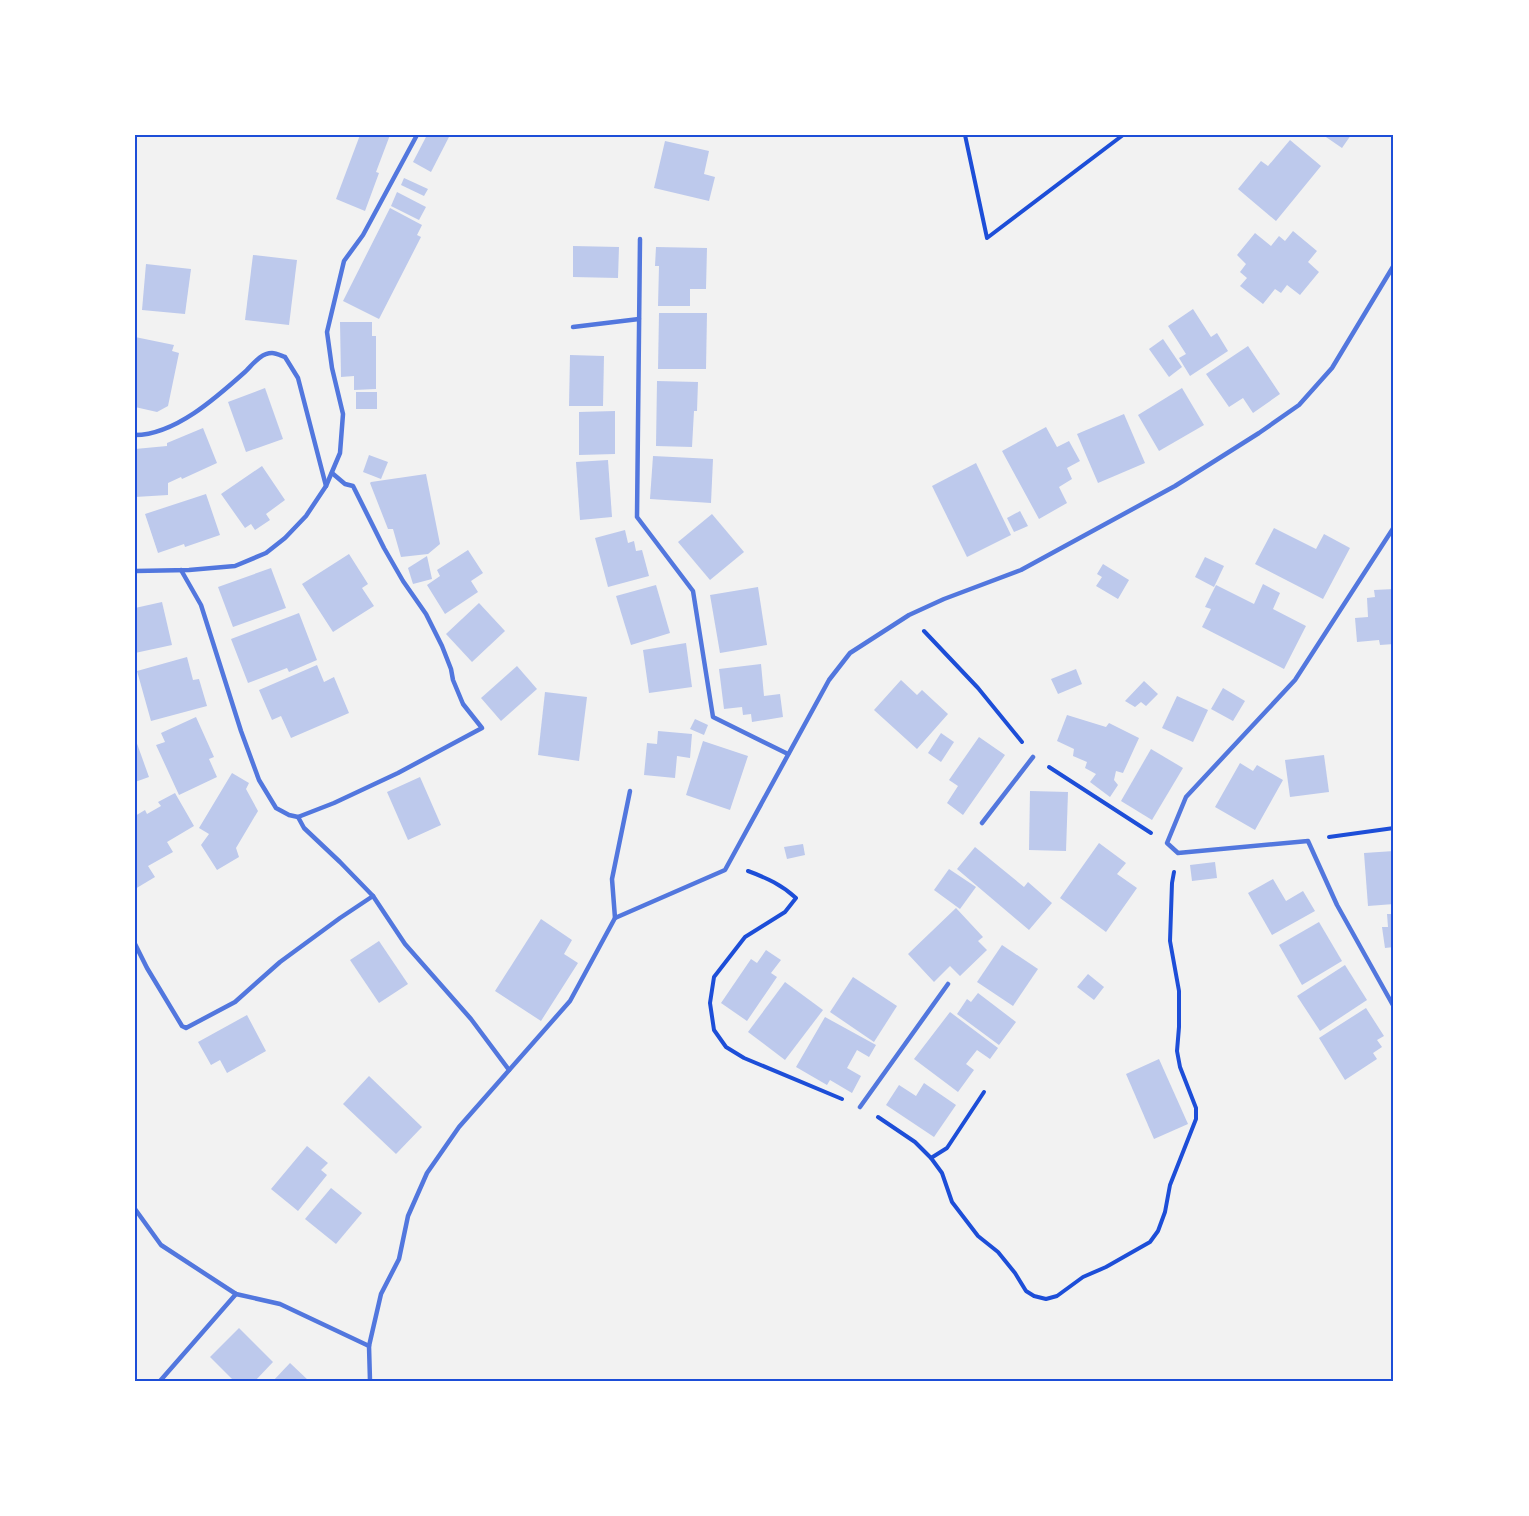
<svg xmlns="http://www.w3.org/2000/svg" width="1529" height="1516" viewBox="0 0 1529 1516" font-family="'Varela Round',sans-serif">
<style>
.building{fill:#bdc9ec}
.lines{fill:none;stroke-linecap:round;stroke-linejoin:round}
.path{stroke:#1d4ed8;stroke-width:4}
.service{stroke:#5277de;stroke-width:4.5}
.neatline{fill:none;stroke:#1d4ed8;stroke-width:2}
</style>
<rect width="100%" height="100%" fill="#f2f2f2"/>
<!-- building -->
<g class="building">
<polygon points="360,135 390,135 376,172 379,173 365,211 336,199"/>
<polygon points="427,135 450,135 431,172 413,162"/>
<polygon points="1323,135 1351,135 1342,148"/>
<polygon points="1290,140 1321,166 1276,221 1238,189 1261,161 1268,166"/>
<polygon points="665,141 709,151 704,174 715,177 709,201 654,188"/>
<polygon points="404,178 428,189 424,196 401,185"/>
<polygon points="397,192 426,207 419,220 391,206"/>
<polygon points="390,208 422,225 417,235 421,237 379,319 343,301"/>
<polygon points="1293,231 1317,251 1308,262 1319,272 1300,295 1287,285 1281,293 1275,289 1263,304 1240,286 1247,278 1240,272 1246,264 1237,255 1255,233 1271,246 1279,236 1285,241"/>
<polygon points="573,246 619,247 618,278 573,277"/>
<polygon points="656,247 707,248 706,289 690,289 690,306 658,306 659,266 655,266"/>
<polygon points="253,255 297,260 289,325 245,320"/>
<polygon points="146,264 191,269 185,314 142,310"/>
<polygon points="1193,309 1211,337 1217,333 1228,351 1190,376 1179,358 1186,354 1168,326"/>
<polygon points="659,313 707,313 706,369 658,369"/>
<polygon points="340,322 372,322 372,336 376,336 376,389 354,390 354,376 341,377"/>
<polygon points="135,337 174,345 172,351 179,353 168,406 157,412 135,407"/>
<polygon points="1163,339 1182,367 1169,377 1149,349"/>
<polygon points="1248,346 1280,394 1253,413 1243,398 1229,407 1206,374"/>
<polygon points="570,355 604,356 603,406 569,406"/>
<polygon points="657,381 698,382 697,411 694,411 692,447 656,446"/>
<polygon points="265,388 283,439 246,452 228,402"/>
<polygon points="1182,388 1204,425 1159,451 1138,415"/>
<rect x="356" y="392" width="21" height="17"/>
<polygon points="615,411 615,454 579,455 579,412"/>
<polygon points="1124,414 1145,463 1098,483 1077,434"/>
<polygon points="1046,427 1057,447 1069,441 1080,461 1067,468 1072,479 1059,487 1067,503 1039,519 1002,451"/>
<polygon points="203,428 217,463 182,479 181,477 168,483 168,495 135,497 135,449 167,446 167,443"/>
<polygon points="369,455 388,462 381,479 363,472"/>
<polygon points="653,456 713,459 711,503 650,499"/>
<polygon points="608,460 612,517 580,520 576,462"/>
<polygon points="976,463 1011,535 967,557 932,486"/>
<polygon points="262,466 285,500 266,514 270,520 255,530 251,524 245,528 221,494"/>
<polygon points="426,474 440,544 428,554 401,557 393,529 388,529 370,483 371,482"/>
<polygon points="206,494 220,535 185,547 184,544 158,553 145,514"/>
<polygon points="1020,511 1028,526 1014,532 1007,518"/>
<polygon points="712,514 744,552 710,580 678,542"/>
<polygon points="1274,528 1316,549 1324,534 1350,548 1323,599 1255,564"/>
<polygon points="625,530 628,543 634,541 636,551 642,550 649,576 608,587 595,538"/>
<polygon points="468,550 483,573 471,581 478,592 445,614 427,585 440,576 437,570"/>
<polygon points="349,554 368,584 362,588 374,606 333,632 302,584"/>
<polygon points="427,556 432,579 413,584 408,568"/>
<polygon points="1205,557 1224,566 1214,587 1195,577"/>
<polygon points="1103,564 1129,580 1118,599 1096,586 1102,577 1097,574"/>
<polygon points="271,568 286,608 233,627 218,587"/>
<polygon points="1263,584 1280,593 1273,609 1306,626 1284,669 1202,627 1211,609 1205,607 1216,585 1254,604"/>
<polygon points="656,585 670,633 631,645 616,596"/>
<polygon points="758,587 767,645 720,653 710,595"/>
<polygon points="1394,589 1394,644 1380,645 1379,640 1357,642 1355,618 1368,617 1367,598 1375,597 1374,590"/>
<polygon points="162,602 172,645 135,653 135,608"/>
<polygon points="479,603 505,631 472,662 446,634"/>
<polygon points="299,613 317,660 289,672 287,668 248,683 231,639"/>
<polygon points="686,643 692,687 649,693 643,650"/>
<polygon points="187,657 193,680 199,679 207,706 151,721 137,671"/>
<polygon points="761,664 764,696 780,694 783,717 752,722 751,714 743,715 742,707 724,709 719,669"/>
<polygon points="317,665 324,682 334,677 349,713 291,738 281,716 272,720 259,690"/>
<polygon points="517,666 537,689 501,721 481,698"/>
<polygon points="1076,669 1082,684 1058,694 1051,679"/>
<polygon points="901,680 917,695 922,690 948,714 917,749 874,710"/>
<polygon points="1144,681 1158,694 1146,706 1141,702 1135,707 1125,701"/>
<polygon points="1223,688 1245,701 1233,721 1211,709"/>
<polygon points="545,692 587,697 579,761 538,755"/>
<polygon points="1177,696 1208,710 1193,742 1162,728"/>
<polygon points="1067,715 1106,727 1109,723 1139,738 1123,773 1116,771 1114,780 1118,785 1110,797 1090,782 1096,774 1085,768 1087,762 1073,756 1074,749 1057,741"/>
<polygon points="196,717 214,757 209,759 217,777 179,795 156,745 165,742 161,733"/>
<polygon points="695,719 708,725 704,735 690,729"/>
<polygon points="658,731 692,734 690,758 677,756 675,778 644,775 647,743 657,744"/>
<polygon points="941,733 954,742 941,762 928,753"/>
<polygon points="979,737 1005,755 963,815 947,803 958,786 949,780"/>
<polygon points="135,738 149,777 135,782"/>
<polygon points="703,741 748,756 730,810 686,795"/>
<polygon points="1151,749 1183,768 1152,820 1121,801"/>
<polygon points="1324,755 1329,792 1290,797 1285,760"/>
<polygon points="1240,763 1253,771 1257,765 1283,780 1255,830 1215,807"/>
<polygon points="232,773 249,783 246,789 258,811 236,848 239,857 217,870 201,845 209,834 199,828"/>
<polygon points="420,777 441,825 408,840 387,792"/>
<polygon points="1030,791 1068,792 1066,851 1029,850"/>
<polygon points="175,793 194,826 167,842 173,852 148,866 155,877 135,889 135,827 136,827 135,816 145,810 147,814 161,806 158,802"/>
<polygon points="1099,843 1126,863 1117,874 1137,888 1106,932 1060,898"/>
<polygon points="803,844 805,855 787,859 784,847"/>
<polygon points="975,847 1024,887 1028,882 1052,903 1029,930 957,869"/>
<polygon points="1394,851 1394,904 1368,906 1364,853"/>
<polygon points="1215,862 1217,878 1192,881 1190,865"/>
<polygon points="949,869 976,887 960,909 934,890"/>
<polygon points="1273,879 1286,901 1303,891 1315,911 1272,935 1248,893"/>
<polygon points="956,908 983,937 978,941 987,950 960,976 950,966 934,982 908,954"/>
<polygon points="1387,914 1394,914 1394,947 1385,948 1382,927 1388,927"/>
<polygon points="541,919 572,940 564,954 578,963 541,1021 495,991"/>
<polygon points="1319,922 1342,961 1302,985 1279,945"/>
<polygon points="379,941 408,984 379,1003 350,960"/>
<polygon points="1002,945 1038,969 1013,1006 977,982"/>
<polygon points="766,950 781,960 771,973 777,977 747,1021 721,1003 751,959 757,963"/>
<polygon points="1345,965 1367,1000 1320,1031 1297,996"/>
<polygon points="1088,974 1104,987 1094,1000 1077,987"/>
<polygon points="853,977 897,1006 874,1042 830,1012"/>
<polygon points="785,982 823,1010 785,1060 748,1032"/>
<polygon points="978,993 1016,1022 999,1045 957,1014 967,999 971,1002"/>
<polygon points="1366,1008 1384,1036 1377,1040 1382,1047 1373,1053 1377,1059 1345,1080 1319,1038"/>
<polygon points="950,1012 998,1048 990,1059 977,1050 966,1064 974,1070 958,1092 914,1059"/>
<polygon points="247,1015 266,1051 227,1073 220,1060 211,1065 198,1042"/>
<polygon points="825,1017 876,1045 869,1057 857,1050 847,1068 861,1076 852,1093 830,1080 827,1085 796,1067"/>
<polygon points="1159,1059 1188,1124 1154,1139 1126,1074"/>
<polygon points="369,1076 422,1127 396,1154 343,1104"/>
<polygon points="924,1083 956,1105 934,1137 886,1105 899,1085 916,1096"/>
<polygon points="307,1146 328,1163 321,1170 327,1175 298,1211 271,1189"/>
<polygon points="331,1188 362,1213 336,1244 305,1219"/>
<polygon points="239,1328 273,1362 255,1381 234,1381 210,1357"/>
<polygon points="290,1363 309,1381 273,1381"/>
</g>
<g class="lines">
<!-- path -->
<g class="path">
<polyline points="965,135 987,238 1123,135"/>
<polyline points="924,631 978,688 1022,742"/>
<polyline points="1049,767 1151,833"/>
<polyline points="1329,837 1394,828"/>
<path d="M748,871C767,878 782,885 796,898L785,912L745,937L714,977L710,1003L714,1030L726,1047L744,1058L842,1099"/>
<polyline points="878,1117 915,1142 931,1158 942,1173 952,1202 978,1236 998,1252 1015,1273 1026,1291 1034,1296 1046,1299 1057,1296 1083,1277 1106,1267 1150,1242 1158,1231 1165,1212 1170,1185 1196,1119 1196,1108 1180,1067 1177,1051 1179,1027 1179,991 1170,941 1172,883 1174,872"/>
<polyline points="931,1158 947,1148 984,1092"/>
</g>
<!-- service -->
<g class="service">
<polyline points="640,239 637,517 693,591 713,717 788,754"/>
<polyline points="573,327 639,319"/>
<path d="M135,435C175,435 217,397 246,371C253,364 261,353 272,353C276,353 282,356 285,357L298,378L326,486"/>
<polyline points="1394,527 1295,680 1186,797 1167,843 1178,853 1308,841 1337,905 1394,1007"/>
<polyline points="181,570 201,605 241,731 259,780 276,808 289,815 298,817 334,803 398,773 482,728 463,704 453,680 451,669 442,646 426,614 403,581 384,548 353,486 345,484 332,473"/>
<polyline points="135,571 189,570 235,566 266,553 285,538 306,516 326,486 340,453 343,414 332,368 327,332 344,261 363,235 417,135"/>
<polyline points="298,817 304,828 340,862 373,896 405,944 471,1019 509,1070"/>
<polyline points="982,823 1033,757"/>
<polyline points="615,918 612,879 630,791"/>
<polyline points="135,944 147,968 182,1026 186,1028 235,1002 280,962 340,918 373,896"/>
<polyline points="860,1107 948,984"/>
<polyline points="135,1209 161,1245 236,1294 280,1304 369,1346"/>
<polyline points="160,1381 236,1294"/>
<polyline points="370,1381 369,1346 381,1294 399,1259 408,1216 427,1173 459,1127 570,1001 615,918 725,870 829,680 850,653 909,615 944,599 1021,570 1175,486 1259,433 1299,405 1332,368 1394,265"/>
</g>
</g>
<!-- border -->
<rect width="1529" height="1516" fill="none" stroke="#ffffff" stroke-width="273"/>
<rect x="136" y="136" width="1256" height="1244" class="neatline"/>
</svg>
